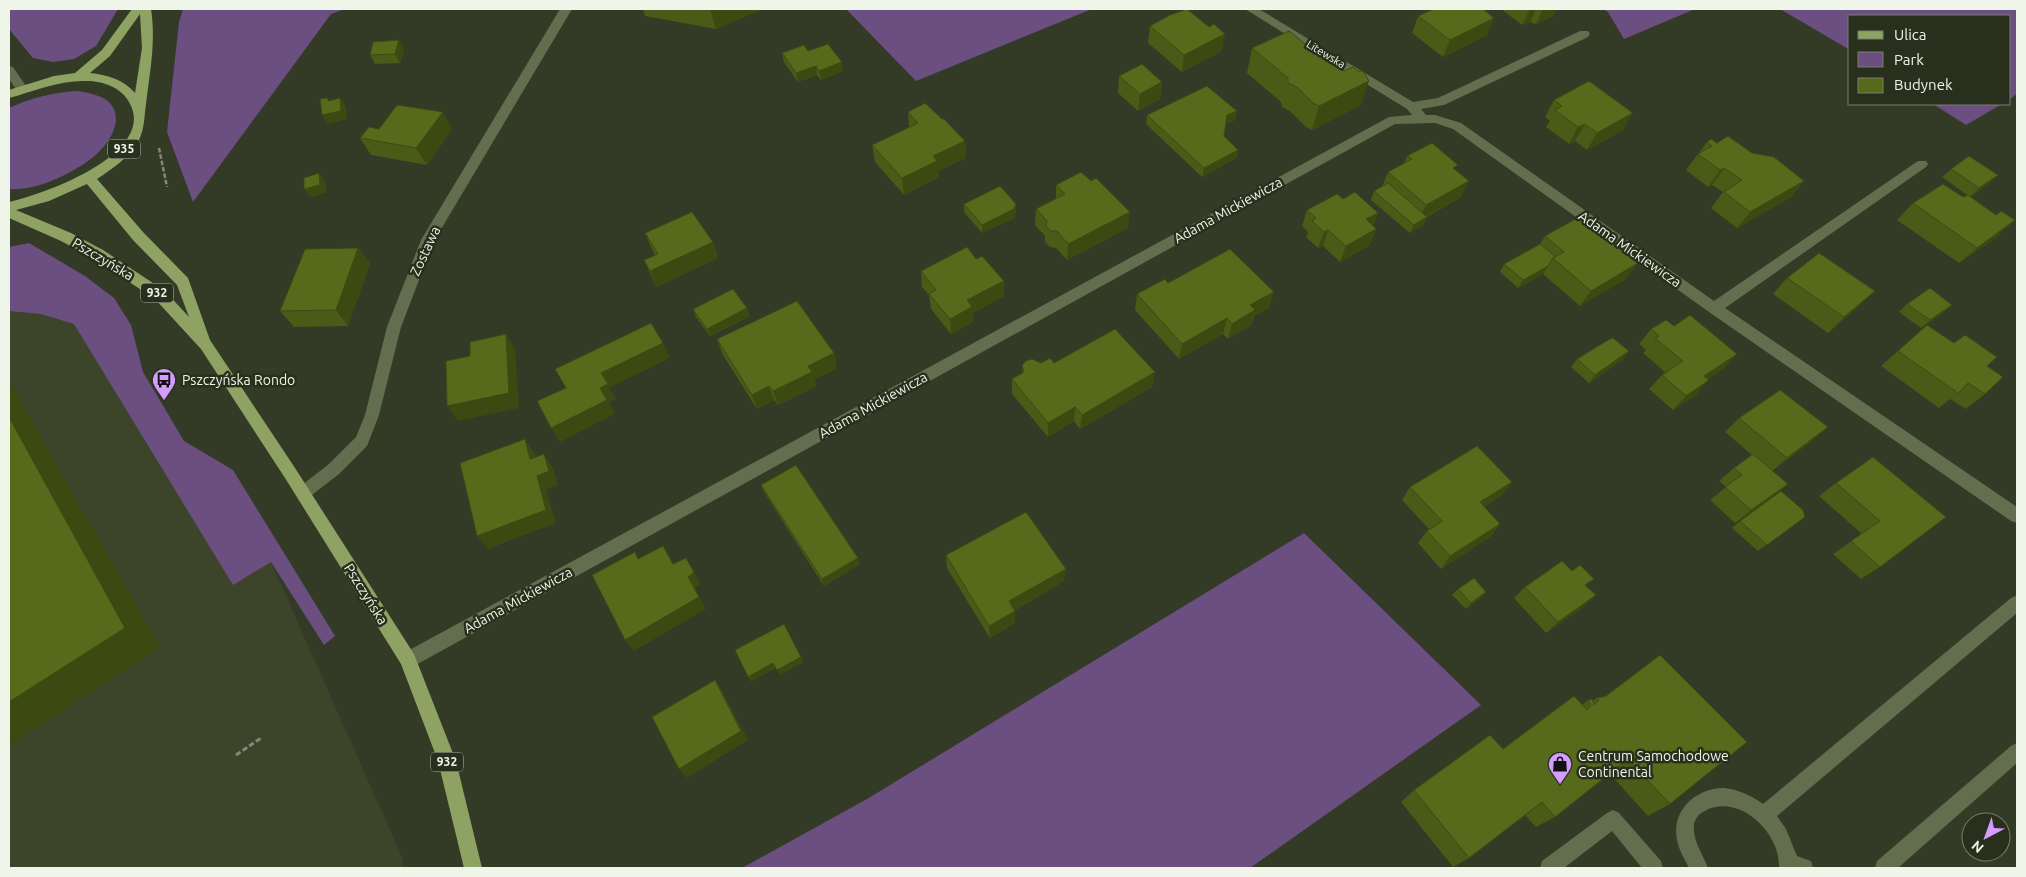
<svg xmlns="http://www.w3.org/2000/svg" width="2026" height="877" viewBox="0 0 2026 877" font-family="Ubuntu,sans-serif">
<style>
.built{fill:#3c442a}
.green{fill:#6c4f81}
.lines{fill:none;stroke-linecap:round;stroke-linejoin:round}
.path-far1{stroke:#838979;stroke-width:2.5;stroke-dasharray:4.5 2;stroke-linecap:butt}
.path{stroke:#838979;stroke-width:3;stroke-dasharray:5.5 2.5;stroke-linecap:butt}
.minor{fill:#636e4f;fill-rule:evenodd}
.major{fill:#8ea363;fill-rule:evenodd}
.wall{fill:#495b16}
.shaded-wall{fill:#3c4a12}
.building{fill:#556a1a;stroke:#3c4a12}
.labels{text-anchor:middle;stroke-width:5;stroke-linejoin:round;paint-order:stroke}
.far-street-label{font-size:11px;fill:#f0f5e9;stroke:#292f1d}
.shield{fill:#292f1d;stroke:#b4baac;stroke-width:1}
.shield-label{font-size:12px;font-weight:bold;fill:#f0f5e9}
.street-label{font-size:14px;fill:#f0f5e9;stroke:#292f1d}
.poi-label{font-size:14px;fill:#f0f5e9;stroke:#292f1d;text-anchor:start}
</style>
<rect width="100%" height="100%" fill="#333a26"/>
<!-- built -->
<polygon class="built" points="9,257 24,262 271,562 403,859 403,868 9,868"/>
<!-- green -->
<g class="green">
<polygon points="9,9 118,9 96,46 74,59 53,62 33,58 9,29"/>
<polygon points="183,9 345,9 331,14 193,202 167,132 179,22"/>
<polygon points="846,9 1092,9 916,81"/>
<polygon points="1603,9 1695,9 1624,39 1608,12"/>
<polygon points="1780,9 2017,9 2017,94 2010,99 2010,16 1850,16 1850,50"/>
<path d="M78,91C88,93 102,95 110,103C127,123 104,150 88,161C67,176 35,191 9,189V108C31,98 53,92 78,91Z"/>
<polygon points="1933,104 2002,104 1966,125"/>
<polygon points="29,243 85,276 114,298 131,325 143,372 184,441 233,470 335,636 324,645 271,562 233,585 74,324 41,314 9,311 9,247"/>
<polygon points="1304,533 1481,705 1250,868 742,868 867,799"/>
</g>
<g class="lines">
<!-- path-far1 -->
<polyline class="path-far1" points="159,148 167,187"/>
<!-- path -->
<polyline class="path" points="236,755 261,738"/>
<!-- minor -->
<g class="minor">
<polygon points="560,9 572,9 434,241 401,327 379,415 367,446 339,474 308,498 303,500 298,498 295,493 298,488 329,464 356,437 365,415 387,327 421,240"/>
<polygon points="1245,9 1259,9 1413,102 1438,98 1580,31 1588,31 1590,34 1588,37 1444,105 1421,109 1426,115 1435,115 1461,123 1714,301 1918,161 1926,161 1928,164 1926,167 1725,308 2017,507 2017,523 2011,521 1709,312 1453,129 1435,123 1395,124 414,666 408,668 402,666 400,660 402,654 1389,117 1412,115 1407,109"/>
<polygon points="9,66 13,67 26,86 28,89 26,92 18,92 9,79"/>
<path d="M2017,595V613L1777,816L1786,829L1797,856L1811,861L1813,868H1779C1781,833 1738,791 1703,812C1699,814 1695,819 1694,824C1692,840 1703,854 1708,868H1689C1685,860 1680,852 1678,844C1669,813 1694,788 1724,788C1738,789 1752,796 1763,804L2011,598Z"/>
<polygon points="2017,743 2017,763 1898,868 1875,868 1877,861 2011,746"/>
<polygon points="1613,810 1619,813 1661,861 1663,868 1642,868 1612,831 1564,868 1540,868 1542,861 1607,813"/>
</g>
<!-- major -->
<path class="major" d="M132,9H151C156,41 150,71 146,104C144,117 145,127 139,140C130,157 112,169 97,179L143,232L188,278L210,340L295,468L414,654L456,761L482,868H464L438,761L401,664L285,478L201,349L155,299L93,258L61,241L9,218V202C43,195 159,153 129,102C121,87 102,81 87,81C59,80 35,91 9,98V90L54,76L75,73L102,50ZM140,14L142,48L135,93C123,79 107,75 90,73L110,56ZM87,184L133,240L177,285L189,317L165,291L103,250L71,233L16,210L49,201Z"/>
</g>
<!-- wall -->
<g class="wall">
<polygon points="643,9 763,9 716,29 645,16"/>
<polygon points="1432,9 1483,9 1487,35 1443,57 1412,33 1418,16"/>
<polygon points="1501,9 1556,9 1553,16 1536,24 1530,22 1522,25"/>
<polygon points="1150,26 1222,51 1182,72 1148,43"/>
<polygon points="1252,48 1361,105 1312,130 1306,127 1290,111 1282,107 1281,102 1247,73"/>
<polygon points="404,49 400,63 375,64 370,55"/>
<polygon points="808,51 843,71 821,80 817,75 798,82 784,62 782,53"/>
<polygon points="1119,76 1162,82 1160,99 1138,111 1118,93"/>
<polygon points="1554,100 1623,130 1587,150 1575,141 1569,144 1546,127 1550,121 1545,117"/>
<polygon points="908,112 942,119 965,141 966,158 938,171 939,177 904,195 875,162 872,145 909,127"/>
<polygon points="1147,115 1235,120 1226,124 1224,136 1238,150 1236,158 1202,177 1146,124"/>
<polygon points="379,129 452,129 427,165 371,155 360,138"/>
<polygon points="1707,142 1717,143 1752,153 1804,181 1791,197 1737,228 1711,208 1723,192 1712,185 1708,187 1686,170"/>
<polygon points="1407,156 1456,170 1461,197 1427,217 1423,225 1410,233 1371,200 1374,191 1382,187 1388,172 1404,164"/>
<polygon points="1951,169 1989,184 1970,197 1942,177"/>
<polygon points="1056,185 1128,228 1067,260 1056,248 1050,247 1045,242 1045,236 1035,225 1036,209 1056,199"/>
<polygon points="1963,197 1997,237 1959,263 1897,220 1913,203"/>
<polygon points="1343,199 1378,213 1373,226 1376,229 1370,245 1340,262 1323,246 1318,248 1306,237 1308,232 1302,226 1307,210"/>
<polygon points="964,204 1016,212 1014,218 982,233 964,212"/>
<polygon points="645,233 713,242 718,258 656,287 644,260 655,255 652,249"/>
<polygon points="1545,236 1626,279 1580,306 1543,274 1518,288 1500,272 1504,264 1540,244"/>
<polygon points="358,248 370,263 348,326 294,327 280,311"/>
<polygon points="921,271 1004,296 973,313 973,322 951,334 931,309 929,295 922,287"/>
<polygon points="1787,278 1859,306 1828,333 1773,294"/>
<polygon points="1137,294 1269,308 1254,316 1251,325 1228,339 1223,334 1179,359 1135,310"/>
<polygon points="1907,304 1952,305 1943,313 1921,328 1899,312"/>
<polygon points="693,309 750,316 710,336 696,317"/>
<polygon points="1927,325 1987,366 1985,394 1966,409 1950,399 1939,408 1881,366"/>
<polygon points="1674,326 1737,354 1723,369 1708,379 1696,395 1673,410 1649,389 1662,375 1665,372 1643,353 1646,350 1639,344 1651,329"/>
<polygon points="717,339 837,368 814,380 816,386 778,405 774,400 757,409 723,355"/>
<polygon points="1577,359 1623,359 1589,383 1571,367"/>
<polygon points="1041,363 1054,363 1155,372 1152,387 1080,429 1074,421 1048,437 1012,394 1012,379 1022,373 1022,365"/>
<polygon points="1739,418 1812,441 1772,471 1788,484 1772,498 1735,523 1710,500 1726,487 1719,481 1734,468 1752,455 1725,432"/>
<polygon points="1512,482 1502,495 1484,507 1500,524 1490,537 1441,569 1418,543 1427,531 1429,529 1402,500 1410,487"/>
<polygon points="1836,483 1946,517 1880,567 1861,579 1833,554 1862,534 1819,496"/>
<polygon points="761,485 860,564 824,586 764,492"/>
<polygon points="1805,517 1758,551 1732,528 1740,521"/>
<polygon points="946,555 1064,581 1015,610 1015,623 990,638 947,568"/>
<polygon points="1586,586 1583,607 1546,633 1514,598 1525,587"/>
<polygon points="1458,589 1486,592 1481,598 1466,609 1452,595"/>
<polygon points="1605,696 1670,804 1648,816 1610,774 1555,817 1536,827 1525,815 1469,858 1453,867 1401,802 1414,790 1503,749 1582,705 1588,700 1592,701 1597,698"/>
</g>
<!-- shaded-wall -->
<g class="shaded-wall">
<polygon points="710,9 763,9 716,29"/>
<polygon points="1530,9 1536,9 1530,22 1522,25"/>
<polygon points="1543,9 1556,9 1553,16 1536,24"/>
<polygon points="1494,18 1487,35 1443,57 1450,40"/>
<polygon points="1225,34 1222,51 1182,72 1184,55"/>
<polygon points="399,40 404,49 400,63 395,54"/>
<polygon points="842,62 843,71 821,80 819,71"/>
<polygon points="816,66 817,75 798,82 796,73"/>
<polygon points="1369,81 1361,105 1312,130 1319,106"/>
<polygon points="1162,82 1160,99 1138,111 1140,94"/>
<polygon points="340,98 346,107 347,119 328,124 322,115"/>
<polygon points="1237,111 1235,120 1225,124 1227,115"/>
<polygon points="443,112 452,129 427,165 416,148"/>
<polygon points="1633,113 1623,130 1587,150 1597,133"/>
<polygon points="1585,124 1575,141 1569,144 1578,127"/>
<polygon points="965,141 966,158 938,171 939,177 904,195 902,178 933,156"/>
<polygon points="1238,150 1236,158 1202,177 1204,168"/>
<polygon points="1724,168 1712,185 1708,187 1720,170"/>
<polygon points="319,173 326,182 326,193 311,197 304,189"/>
<polygon points="1998,175 1989,184 1970,197 1979,188"/>
<polygon points="1469,181 1461,197 1418,221 1426,205"/>
<polygon points="1804,181 1791,197 1737,228 1750,212"/>
<polygon points="1016,204 1016,212 1014,218 982,233 982,225"/>
<polygon points="1130,212 1128,228 1067,260 1068,244"/>
<polygon points="1378,213 1372,229 1366,219"/>
<polygon points="1427,217 1423,225 1410,233 1414,225"/>
<polygon points="2015,220 1997,237 1959,263 1977,248"/>
<polygon points="1376,229 1370,245 1340,262 1346,246"/>
<polygon points="1328,230 1323,246 1318,248 1324,232"/>
<polygon points="713,242 718,258 656,287 650,271"/>
<polygon points="358,248 370,263 348,326 336,310"/>
<polygon points="1638,263 1626,279 1580,306 1591,291"/>
<polygon points="1548,266 1543,274 1518,288 1523,280"/>
<polygon points="1004,281 1004,296 973,313 973,322 951,334 950,319 967,300"/>
<polygon points="1875,291 1859,306 1828,333 1844,317"/>
<polygon points="1274,292 1269,308 1253,316 1251,325 1228,339 1232,324 1250,305"/>
<polygon points="1952,305 1943,313 1921,328 1930,320"/>
<polygon points="747,308 750,316 710,336 707,329"/>
<polygon points="1227,318 1223,334 1179,359 1182,344"/>
<polygon points="506,334 515,349 519,408 458,421 447,406"/>
<polygon points="663,343 670,358 609,388 616,399 609,402 615,414 560,442 551,428 601,373"/>
<polygon points="1629,351 1623,359 1589,383 1595,375"/>
<polygon points="834,353 837,368 814,380 816,386 778,405 773,391 808,366"/>
<polygon points="1737,354 1723,369 1691,390 1704,376"/>
<polygon points="1155,372 1152,387 1080,429 1082,415"/>
<polygon points="1709,380 1696,395 1673,410 1686,396"/>
<polygon points="9,381 160,647 9,745"/>
<polygon points="769,386 774,400 757,409 752,395"/>
<polygon points="1075,407 1074,421 1048,437 1048,423"/>
<polygon points="1828,427 1812,441 1771,472 1787,458"/>
<polygon points="525,439 535,453 540,473 530,459"/>
<polygon points="544,454 553,468 558,485 546,489 556,523 488,549 477,536 537,476"/>
<polygon points="1512,482 1502,495 1470,516 1480,502"/>
<polygon points="1788,484 1772,498 1735,523 1751,510"/>
<polygon points="1500,524 1490,537 1441,569 1450,556"/>
<polygon points="858,558 860,564 824,586 822,579"/>
<polygon points="1066,569 1064,581 1009,613 1009,601"/>
<polygon points="694,572 701,584 695,589 706,609 634,651 625,640 688,577"/>
<polygon points="1486,592 1481,598 1466,609 1471,603"/>
<polygon points="1596,595 1583,607 1546,633 1558,622"/>
<polygon points="1015,611 1015,623 990,638 989,626"/>
<polygon points="801,657 804,662 780,675 777,670"/>
<polygon points="773,663 776,668 751,682 748,677"/>
<polygon points="715,680 722,690 748,740 687,778 679,769"/>
</g>
<!-- building -->
<g class="building">
<polygon points="1187,9 1209,27 1214,24 1225,34 1184,55 1150,26 1170,15"/>
<polygon points="1434,9 1483,9 1494,18 1450,40 1418,16"/>
<polygon points="1289,31 1325,60 1328,58 1344,71 1353,67 1358,71 1363,71 1369,81 1319,106 1313,103 1297,87 1288,83 1288,78 1252,48"/>
<polygon points="399,40 395,54 370,55 373,42"/>
<polygon points="828,44 842,62 819,71 816,66 796,73 782,53 804,45 808,51"/>
<polygon points="1142,64 1162,82 1140,94 1119,76"/>
<polygon points="1589,81 1633,113 1597,133 1585,124 1578,127 1555,110 1562,106 1554,100"/>
<polygon points="1207,86 1237,111 1227,115 1224,136 1238,150 1204,168 1147,115"/>
<polygon points="328,98 328,101 340,98 341,111 322,115 320,99"/>
<polygon points="925,103 942,119 944,119 965,141 933,156 937,161 902,178 872,145 918,123 908,112"/>
<polygon points="397,105 443,112 416,148 360,138 369,127 379,129"/>
<polygon points="1728,136 1752,153 1774,157 1804,181 1750,212 1724,192 1742,180 1724,168 1720,170 1698,154 1712,146 1707,142 1711,139 1717,143"/>
<polygon points="1432,143 1458,165 1453,168 1469,181 1426,205 1388,172 1412,159 1407,156"/>
<polygon points="1969,156 1998,175 1979,188 1951,169"/>
<polygon points="1081,172 1091,181 1096,178 1130,212 1068,244 1057,231 1050,231 1046,226 1047,221 1036,209 1065,194 1056,185"/>
<polygon points="319,173 320,185 304,189 304,178"/>
<polygon points="1388,183 1427,217 1414,225 1374,191"/>
<polygon points="1943,184 1963,197 1968,195 1996,215 2001,211 2015,220 1977,248 1913,203"/>
<polygon points="1000,186 1016,204 1014,209 982,225 964,204"/>
<polygon points="1355,192 1378,213 1366,219 1376,229 1346,246 1328,230 1324,232 1312,221 1316,218 1307,210 1337,194 1343,199"/>
<polygon points="692,212 713,242 650,271 644,260 658,254 645,233"/>
<polygon points="1581,216 1638,263 1591,291 1553,258 1564,252 1545,236"/>
<polygon points="1540,244 1555,256 1553,258 1548,266 1523,280 1504,264"/>
<polygon points="967,247 976,259 982,256 1004,281 967,300 972,307 950,319 929,294 936,290 921,271"/>
<polygon points="358,248 336,310 280,311 305,249"/>
<polygon points="1230,249 1274,292 1250,305 1255,310 1232,324 1227,318 1182,344 1137,294 1165,279 1168,283"/>
<polygon points="1819,253 1875,291 1844,317 1787,278"/>
<polygon points="1930,288 1952,305 1930,320 1907,304"/>
<polygon points="733,289 747,308 707,329 693,309"/>
<polygon points="797,301 834,353 808,366 812,372 773,391 769,386 752,395 717,339"/>
<polygon points="1690,315 1737,354 1704,376 1709,380 1686,396 1662,375 1683,361 1655,338 1659,336 1651,329 1666,320 1674,326"/>
<polygon points="651,323 663,343 601,373 608,384 600,388 607,400 551,428 537,401 566,388 555,369"/>
<polygon points="1927,325 1954,343 1965,335 1997,357 1987,366 2003,377 1985,394 1968,383 1958,393 1898,351"/>
<polygon points="1115,329 1155,372 1082,415 1075,407 1048,423 1012,379 1024,372 1022,365 1026,361 1032,359 1041,363 1050,358 1054,363"/>
<polygon points="506,334 509,393 447,406 446,361 470,356 470,342"/>
<polygon points="1613,338 1629,351 1595,375 1577,359 1608,340"/>
<polygon points="1780,390 1828,427 1787,458 1739,418"/>
<polygon points="9,417 125,628 9,702"/>
<polygon points="525,439 530,459 544,454 549,471 537,476 546,510 477,536 460,463"/>
<polygon points="1477,446 1512,482 1480,502 1500,524 1450,556 1427,531 1442,521 1410,487"/>
<polygon points="1753,454 1788,484 1751,510 1725,487 1742,475 1734,468"/>
<polygon points="1873,457 1946,517 1880,567 1851,541 1880,521 1836,483"/>
<polygon points="796,465 858,558 822,579 761,485"/>
<polygon points="1781,491 1803,510 1805,517 1767,545 1740,521"/>
<polygon points="1026,512 1066,569 1009,601 1015,611 989,626 946,555"/>
<polygon points="663,546 673,564 686,558 694,572 688,577 699,597 625,640 592,575 635,552 638,559"/>
<polygon points="1562,561 1572,571 1580,565 1594,579 1585,585 1596,595 1558,622 1525,587"/>
<polygon points="1474,578 1486,592 1471,603 1458,589"/>
<polygon points="784,624 801,657 777,670 773,663 748,677 735,650"/>
<polygon points="1660,655 1747,742 1670,804 1628,759 1555,817 1542,802 1469,858 1414,790 1490,735 1503,749 1574,696 1587,710 1591,706 1588,700 1592,699 1594,705 1599,700 1597,698 1606,696"/>
<polygon points="715,680 741,731 679,769 652,717"/>
</g>
<!-- icons -->
<defs>
<g id="bus-pin" transform="scale(1.25)"><path d="M0 17L-7.5 6A9.5 9.5 0 1 1 7.5 6Z" fill="#d49cfc" stroke="#292f1d"/><path d="M-5-6H5V4H4V6H2V4H-2V6H-4V4H-5ZM-3.5-4V0h7V-4ZM-3.5 1.2v1.5H-2V1.2ZM2 1.2v1.5H3.5V1.2Z" fill="#111"/></g>
<g id="shop-pin" transform="scale(1.25)"><path d="M0 17L-7.5 6A9.5 9.5 0 1 1 7.5 6Z" fill="#d49cfc" stroke="#292f1d"/><path d="M-5-2.5h2.3a2.7 3.5 0 0 1 5.4 0H5L5.5 6h-11ZM-1.5-2.5h3a1.5 2.3 0 0 0-3 0Z" fill="#111"/></g>
</defs>
<g fill-rule="evenodd">
<use href="#bus-pin" x="164" y="380"/>
<use href="#shop-pin" x="1560" y="764"/>
</g>
<g class="labels">
<!-- far-street labels -->
<g class="far-street-label">
<text transform="translate(1326 54) rotate(31)" y="4">Litewska</text>
</g>
<!-- shield labels -->
<g class="shield">
<rect x="108" y="139.5" width="32" height="19" rx="4"/>
<rect x="141" y="283.5" width="32" height="19" rx="4"/>
<rect x="431" y="752.5" width="32" height="19" rx="4"/>
</g>
<g class="shield-label">
<text x="124" y="153">935</text>
<text x="157" y="297">932</text>
<text x="447" y="766">932</text>
</g>
<!-- street labels -->
<g class="street-label">
<text transform="translate(1228 210) rotate(-29)" y="5">Adama Mickiewicza</text>
<text transform="translate(1630 249) rotate(35)" y="5">Adama Mickiewicza</text>
<text transform="translate(425 251) rotate(-65)" y="5">Zostawa</text>
<text transform="translate(103 259) rotate(31)" y="5">Pszczyńska</text>
<text transform="translate(873 405) rotate(-29)" y="5">Adama Mickiewicza</text>
<text transform="translate(366 594) rotate(58)" y="5">Pszczyńska</text>
<text transform="translate(518 600) rotate(-29)" y="5">Adama Mickiewicza</text>
</g>
<!-- poi labels -->
<g class="poi-label">
<text x="182" y="385">Pszczyńska Rondo</text>
<text x="1578" y="761">Centrum Samochodowe<tspan x="1578" dy="16">Continental</tspan></text>
</g>
</g>
<!-- border -->
<rect width="2026" height="877" fill="none" stroke="#f0f5e9" stroke-width="20"/>
<!-- legend -->
<rect x="1848" y="15" width="162" height="90" fill="#292f1d" stroke="#797e6f"/>
<rect x="1858" y="31" width="25" height="8" fill="#8ea363" stroke="#797e6f"/>
<text x="1894" y="40" font-size="15" fill="#f0f5e9">Ulica</text>
<rect x="1858" y="52" width="25" height="15" fill="#6c4f81" stroke="#797e6f"/>
<text x="1894" y="65" font-size="15" fill="#f0f5e9">Park</text>
<rect x="1858" y="78" width="25" height="15" fill="#556a1a" stroke="#797e6f"/>
<text x="1894" y="90" font-size="15" fill="#f0f5e9">Budynek</text>
<!-- north arrow -->
<g transform="translate(1986 837) rotate(221)"><circle r="24" fill="#292f1d" stroke="#797e6f"/>
<path d="M0-4L9 19L0 12L-9 19Z" fill="#d49cfc"/>
<text y="-8" font-size="14" font-weight="bold" text-anchor="middle" fill="#f0f5e9">N</text>
</g>
</svg>
